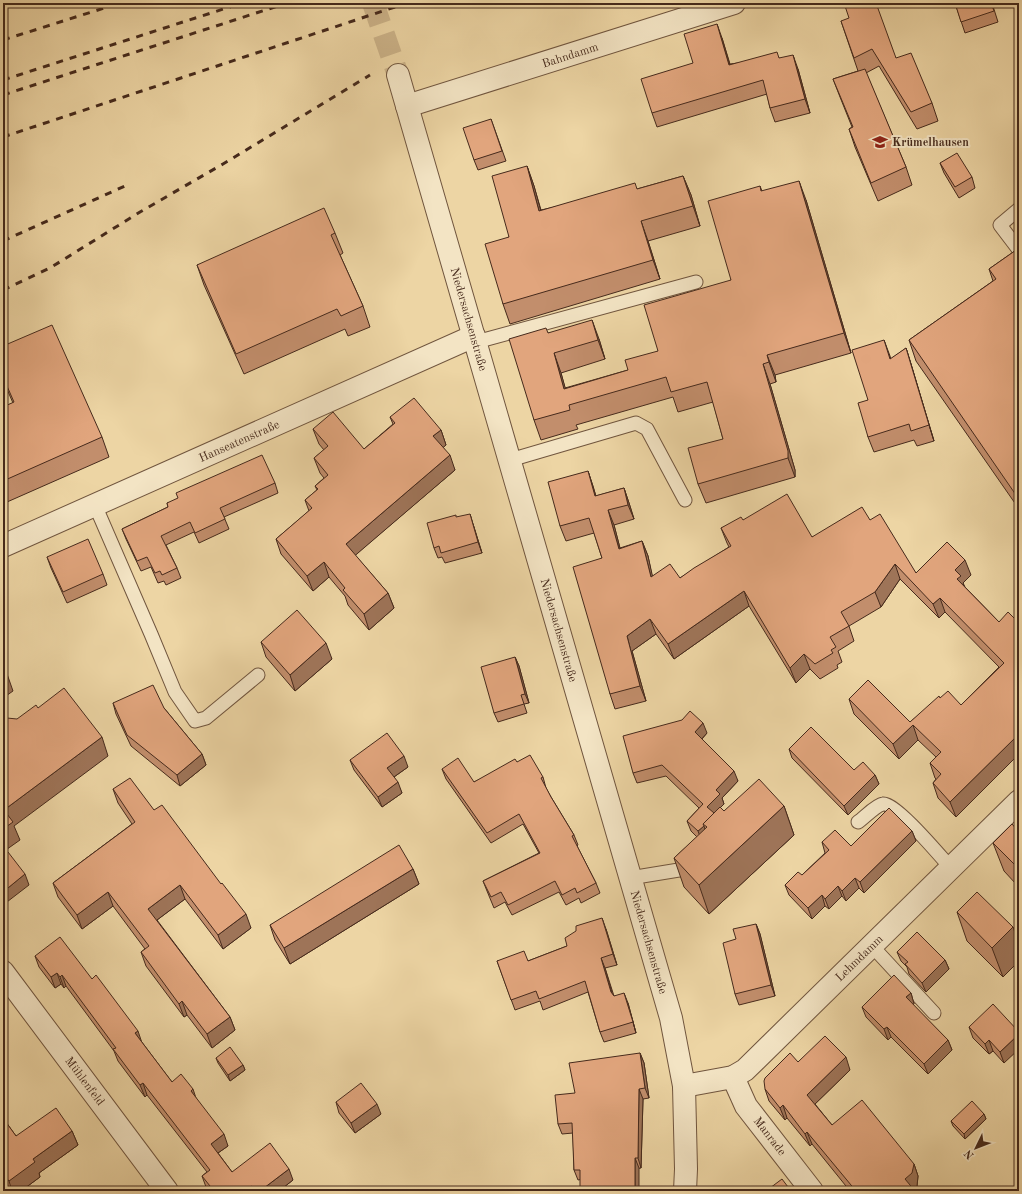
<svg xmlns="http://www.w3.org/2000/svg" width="1022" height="1194" viewBox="0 0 1022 1194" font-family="'Old Standard TT',serif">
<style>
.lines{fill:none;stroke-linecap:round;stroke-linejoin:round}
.minor-tunnel{stroke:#ccb389;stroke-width:22;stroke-dasharray:22 11;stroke-linecap:butt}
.service-casing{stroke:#70553e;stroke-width:15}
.minor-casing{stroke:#70553e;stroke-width:24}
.service{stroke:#f3e4c4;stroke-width:13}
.minor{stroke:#f3e4c4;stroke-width:22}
.rail{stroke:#462a1c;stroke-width:3;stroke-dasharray:7 7;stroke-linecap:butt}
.wall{fill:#c28e6c;stroke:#462a1c}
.shaded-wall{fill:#9e7458;stroke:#462a1c}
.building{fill:#e1a57d;stroke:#462a1c}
.labels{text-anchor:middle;stroke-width:4;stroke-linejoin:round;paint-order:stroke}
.street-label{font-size:12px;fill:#462a1c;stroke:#f3e4c4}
.poi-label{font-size:12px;font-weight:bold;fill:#462a1c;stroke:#f3e4c4;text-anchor:start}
</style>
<rect width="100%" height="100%" fill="#edd5a4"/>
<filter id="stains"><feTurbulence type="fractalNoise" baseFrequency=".005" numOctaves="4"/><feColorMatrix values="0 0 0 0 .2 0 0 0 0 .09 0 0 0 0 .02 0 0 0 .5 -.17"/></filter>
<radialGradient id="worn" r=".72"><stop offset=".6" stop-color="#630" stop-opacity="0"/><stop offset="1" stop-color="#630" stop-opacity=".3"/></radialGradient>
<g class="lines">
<!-- minor-tunnel -->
<polyline class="minor-tunnel" points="373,3 398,75"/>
<!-- service casing -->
<g class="service-casing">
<g id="service">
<polyline points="1019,209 1000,225 1019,250"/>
<polyline points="476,342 696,282"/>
<polyline points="510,460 636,423 647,429 685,500"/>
<polyline points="95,505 151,634 175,692 195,721 206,718 258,675"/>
<path d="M858,822C864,818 876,805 883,804C895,802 941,857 951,868"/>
<polyline points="630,878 685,869 693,861"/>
<polyline points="872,946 934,1013"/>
</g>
</g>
<!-- minor casing -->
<g class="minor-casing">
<g id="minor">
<polyline points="398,75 671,1018 684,1086 686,1169 685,1191"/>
<polyline points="407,106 734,3"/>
<polyline points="3,546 474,336"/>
<polyline points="3,972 167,1191"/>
<polyline points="733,1077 746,1106 812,1191"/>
<polyline points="684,1086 733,1077 745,1070 1019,801"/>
</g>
</g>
<!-- service -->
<use href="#service" class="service"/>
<!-- minor -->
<use href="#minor" class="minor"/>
<!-- rail -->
<g class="rail">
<polyline points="3,40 120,3"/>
<polyline points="3,80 242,3"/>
<polyline points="3,95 287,3"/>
<polyline points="3,137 407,3"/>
<polyline points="3,241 127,185"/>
<polyline points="3,290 50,268 140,212 223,164 370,75"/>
</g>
</g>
<!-- wall -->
<g class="wall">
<polygon points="955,3 992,3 998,22 965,33"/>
<polygon points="841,21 896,58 932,103 938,121 917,129 879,66 866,73 906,167 912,185 878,201 855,147 849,129 852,127 840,97 833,79 858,71"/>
<polygon points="722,38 730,64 779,58 798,69 810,113 775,122 770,108 767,94 657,127 652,113 693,63"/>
<polygon points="491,119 506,161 478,170 474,160"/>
<polygon points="940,163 972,177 975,188 959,198 944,173"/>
<polygon points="527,166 534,186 541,210 637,189 683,176 691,195 700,226 648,241 660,279 510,324 503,304 509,237"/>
<polygon points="760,186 762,191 806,200 851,353 775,375 776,382 770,384 795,470 795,477 706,503 698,484 723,439 713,402 678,412 673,397 576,425 578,429 541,440 534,420 548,333 599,339 605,359 561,373 565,388 628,370 658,351 731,280"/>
<polygon points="335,233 343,253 340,255 363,306 370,327 348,336 345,329 244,374 204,285 197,265"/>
<polygon points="1019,248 1019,509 916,361 909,340 993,281 989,269"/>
<polygon points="3,346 102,437 109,457 7,502 3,493 3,407 13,403 3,380"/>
<polygon points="906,348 911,364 934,441 917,446 914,440 874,452 868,437 868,400 891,359"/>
<polygon points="390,417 441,430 446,445 443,447 455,470 355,555 388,593 394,608 369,630 348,605 345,596 329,577 313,591 281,554 276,539 309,511 305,500 317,490 315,486 324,478 320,473 314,458 324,450 319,444 313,429 364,449 393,424"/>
<polygon points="588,471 596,496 624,488 629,503 634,519 614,525 620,548 642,541 648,556 652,576 680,578 729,547 727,543 721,528 743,520 812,537 870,520 916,573 971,575 963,583 965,587 999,622 1019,623 956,817 938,798 933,783 936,779 935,778 930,763 936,757 918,740 899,759 854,714 849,699 910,722 940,698 961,705 999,667 945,612 939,618 900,579 881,607 849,626 854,641 838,651 842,662 837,665 838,668 820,679 810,669 796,683 749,606 674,659 656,634 632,651 646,701 615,709 610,694 602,558 594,533 566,541 560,526"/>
<polygon points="275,483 278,493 224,517 229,529 199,543 194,532 166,545 177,568 181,578 166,585 164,581 158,583 151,567 141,571 126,539 122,529 168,507 167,503"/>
<polygon points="457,517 473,524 482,553 445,563 442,557 438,558 434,548"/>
<polygon points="47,557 103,574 107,585 67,603 51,568"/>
<polygon points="261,642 332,659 295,691 266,657"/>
<polygon points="515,657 519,666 529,703 524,704 527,713 498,722 494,713"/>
<polygon points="113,703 164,708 202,754 206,765 180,786 131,746 116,714"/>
<polygon points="707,733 702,739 738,781 722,798 724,804 720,808 724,811 784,806 794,835 709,914 684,887 674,858 697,837 691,831 687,821 699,808 666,776 637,783 633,773"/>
<polygon points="789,749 854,770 875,775 879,784 848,815 792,758"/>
<polygon points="350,760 408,767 394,777 402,793 382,807 354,770"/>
<polygon points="517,762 543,777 546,788 551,797 574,835 578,845 577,846 596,883 600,893 581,903 579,898 566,905 559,892 512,915 505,902 494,908 487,891 483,881 539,853 523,824 491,843 446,779 442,769 474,782"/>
<polygon points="113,789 154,810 251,928 223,949 185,899 157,920 230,1017 235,1030 212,1048 187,1015 184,1017 146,966 141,952 145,949 113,906 82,929 58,897 53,883 132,824 118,803"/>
<polygon points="912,831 916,841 864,893 859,888 846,901 842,896 829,909 825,906 812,919 789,895 785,885 802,875 825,853 822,842 851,846"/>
<polygon points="1019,832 1019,892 1016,884 1004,871 993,843"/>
<polygon points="413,869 419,884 290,964 275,940 270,925"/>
<polygon points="957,912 1013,927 1019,944 1019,961 1003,977 967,941"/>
<polygon points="756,924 760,934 775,996 739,1005 735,994"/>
<polygon points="606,929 617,965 605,968 614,996 628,1003 636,1033 604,1042 600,1032 588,992 543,1010 540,1001 515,1010 497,961 528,961 567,946"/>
<polygon points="897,952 945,960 949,969 926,992 909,974 907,967 901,961"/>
<polygon points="35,956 92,979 141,1041 172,1082 195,1097 228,1146 218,1153 232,1172 293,1180 279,1191 209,1191 206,1187 202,1176 207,1172 147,1095 145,1097 118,1061 114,1051 66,986 64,988 61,984 55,988 39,967"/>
<polygon points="911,993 914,1004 913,1005 948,1040 952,1050 928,1074 891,1037 888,1040 866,1017 862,1007"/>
<polygon points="969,1027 1019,1032 1004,1063 993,1051 989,1054 973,1038"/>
<polygon points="640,1053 644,1063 649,1098 643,1099 641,1168 578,1180 574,1170 573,1133 562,1134 558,1124 575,1093"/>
<polygon points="216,1058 243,1065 245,1070 230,1081 218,1063"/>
<polygon points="798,1062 850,1070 815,1104 832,1125 914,1164 918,1176 917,1186 913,1189 915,1191 850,1191 812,1144 810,1146 787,1118 785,1120 769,1101 765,1089"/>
<polygon points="336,1102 381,1114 355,1133 339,1113"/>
<polygon points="984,1114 986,1119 965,1139 953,1126 951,1121"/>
<polygon points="3,1118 16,1136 72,1131 78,1145 39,1173 40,1177 21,1191 10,1191 3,1181"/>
</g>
<!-- shaded-wall -->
<g class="shaded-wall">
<polygon points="717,24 722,38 734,79 729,65"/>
<polygon points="793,55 798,69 810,113 805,99"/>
<polygon points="527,166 534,186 546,230 539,211"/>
<polygon points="683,176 691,195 700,226 693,206"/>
<polygon points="799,181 806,200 851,353 844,333"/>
<polygon points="641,221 648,241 660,279 653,260"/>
<polygon points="592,320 599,339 605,359 598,340"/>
<polygon points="884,340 890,356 895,375 890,359"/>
<polygon points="906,348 911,364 934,441 929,425"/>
<polygon points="554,353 561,373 570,405 564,389"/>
<polygon points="767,355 775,375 776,382 769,362"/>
<polygon points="763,364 770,384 795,470 795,477 788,458"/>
<polygon points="441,430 446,445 439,451 433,436"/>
<polygon points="450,455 455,470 351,559 346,544"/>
<polygon points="588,471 593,486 600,511 595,496"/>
<polygon points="624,488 629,503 634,519 628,505"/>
<polygon points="1019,492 1019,503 1016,495"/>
<polygon points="608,510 614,525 624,564 619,549"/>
<polygon points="470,514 473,524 482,553 478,542"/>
<polygon points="642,541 648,556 656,592 651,577"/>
<polygon points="965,560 971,575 963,583 966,591 957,579 955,570"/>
<polygon points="324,562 329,577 313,591 307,576"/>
<polygon points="895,564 900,579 881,607 875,592"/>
<polygon points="744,591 749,606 674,659 668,644"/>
<polygon points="388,593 394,608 369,630 364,614"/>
<polygon points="940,598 945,612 939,618 933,604"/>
<polygon points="650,619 656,634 632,651 646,701 640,686 627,636"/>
<polygon points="326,643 332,659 295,691 290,675"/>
<polygon points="804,654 810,669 796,683 790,668"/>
<polygon points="515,657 519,666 529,703 525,694"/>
<polygon points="6,671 13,691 3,698 3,673"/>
<polygon points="703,723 707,733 698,743 695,732"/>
<polygon points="913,725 918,740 899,759 893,744"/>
<polygon points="1019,734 1019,754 956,817 950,802"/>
<polygon points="102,737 108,756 14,826 20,840 3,852 3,829 4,810"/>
<polygon points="202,754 206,765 180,786 177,775"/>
<polygon points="404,756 408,767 391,779 387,768"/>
<polygon points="734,771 738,781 722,798 724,804 711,817 707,807 716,790"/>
<polygon points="875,775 879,784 848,815 844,806"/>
<polygon points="398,782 402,793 382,807 378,797"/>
<polygon points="784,806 794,835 709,914 699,885"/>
<polygon points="704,826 707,836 702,842 698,831"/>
<polygon points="912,831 916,841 864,893 860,882"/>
<polygon points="413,869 419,884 290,964 284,948"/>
<polygon points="25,874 29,885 3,905 3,892"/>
<polygon points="855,878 859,888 846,901 842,891"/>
<polygon points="180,885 185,899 153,923 148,909"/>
<polygon points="838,886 842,896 829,909 825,899"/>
<polygon points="108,892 113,906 82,929 77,915"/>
<polygon points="822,895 825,906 812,919 808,908"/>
<polygon points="246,914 251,928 223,949 218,935"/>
<polygon points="602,918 606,929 617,965 613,954"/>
<polygon points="756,924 760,934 775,996 771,985"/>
<polygon points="1013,927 1019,944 1019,961 1003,977 992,948"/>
<polygon points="601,958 605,968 615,1003 611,992"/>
<polygon points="945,960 949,969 926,992 922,983"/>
<polygon points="57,973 61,984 55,988 51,977"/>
<polygon points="62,975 66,986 64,988 60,977"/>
<polygon points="624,993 628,1003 636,1033 633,1022"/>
<polygon points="911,993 914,1004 910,1008 906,997"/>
<polygon points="182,1001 187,1015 184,1017 179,1004"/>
<polygon points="230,1017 235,1030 212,1048 207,1034"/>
<polygon points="887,1027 891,1037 888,1040 884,1029"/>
<polygon points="138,1031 142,1043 135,1033"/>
<polygon points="1019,1034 1019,1049 1004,1063 1000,1052"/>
<polygon points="948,1040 952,1050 928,1074 924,1064"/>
<polygon points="989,1040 993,1051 989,1054 985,1044"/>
<polygon points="640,1053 644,1063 649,1098 645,1088"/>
<polygon points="846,1057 850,1070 811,1108 807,1095"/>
<polygon points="243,1065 245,1070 230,1081 228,1075"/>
<polygon points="143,1083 147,1095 145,1097 140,1085"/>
<polygon points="193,1089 197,1101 191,1091"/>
<polygon points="639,1089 643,1099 641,1168 638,1158"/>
<polygon points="377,1104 381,1114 355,1133 351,1123"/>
<polygon points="783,1105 787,1118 785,1120 780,1108"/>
<polygon points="984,1114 986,1119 965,1139 964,1134"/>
<polygon points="72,1131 78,1145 39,1173 40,1177 21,1191 12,1191 9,1181 33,1159"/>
<polygon points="807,1132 812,1144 810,1146 805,1134"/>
<polygon points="224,1134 228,1146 215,1155 211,1144"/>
<polygon points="635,1158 639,1168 639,1191 635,1191"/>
<polygon points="914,1164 918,1176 917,1186 911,1191 905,1179"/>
<polygon points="289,1169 293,1180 279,1191 260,1191"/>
<polygon points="252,1186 254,1191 245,1191"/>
</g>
<!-- building -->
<g class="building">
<polygon points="844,3 876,3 896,58 911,53 932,103 911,112 872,49 854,58 841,21 849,18"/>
<polygon points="955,3 991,3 994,11 961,22"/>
<polygon points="717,24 729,65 777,52 779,58 793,55 805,99 770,108 763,80 652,113 641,79 693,63 684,34"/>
<polygon points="865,69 906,167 871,183 849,129 853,127 833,79"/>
<polygon points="491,119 502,151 474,160 463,128"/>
<polygon points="957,153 972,177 955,187 940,163"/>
<polygon points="527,166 539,211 635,183 637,189 683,176 693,206 641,221 653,260 503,304 485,244 509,237 492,176"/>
<polygon points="799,181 844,333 767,355 769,362 763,364 788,451 788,458 698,484 688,448 723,439 707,382 671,392 666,377 569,405 570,410 534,420 509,339 546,328 548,333 592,320 598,340 554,353 564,389 628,370 625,360 658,351 644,305 731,280 708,201 760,186 761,191"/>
<polygon points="324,208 335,233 331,235 363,306 341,316 337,309 236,354 197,265"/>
<polygon points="1019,248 1019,492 1016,495 909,340 996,279 989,269"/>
<polygon points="52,325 102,437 3,481 3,407 14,402 3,377 3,346"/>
<polygon points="884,340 890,359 906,348 929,425 911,431 909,424 868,437 858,403 868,400 852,350"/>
<polygon points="414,398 441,430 433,436 450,455 346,544 388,593 364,614 343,590 345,588 324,562 307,576 276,539 312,508 305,500 318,489 315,486 328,475 314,458 328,446 313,429 333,412 364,449 395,423 390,417"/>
<polygon points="262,455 275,483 220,508 225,519 195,533 190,522 161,536 177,568 162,575 160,571 155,573 147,557 137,561 122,529 168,507 167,503 178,498 176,493"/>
<polygon points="588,471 595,496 624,488 628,505 608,510 619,549 642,541 651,577 670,564 680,578 694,568 731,546 721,528 741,517 743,520 787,494 812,537 862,507 870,520 880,514 916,573 947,542 965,560 955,570 961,576 957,579 999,622 1008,612 1019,623 1019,734 950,802 933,783 941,774 930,763 941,752 913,725 893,744 849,699 868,680 910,722 939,696 940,698 948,691 961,705 1004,663 940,598 933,604 895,564 875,592 841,612 849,626 830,637 836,647 831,650 833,653 815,664 804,654 790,668 744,591 668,644 650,619 627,636 640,686 610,694 573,567 602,558 589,518 560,526 548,482"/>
<polygon points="470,514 478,542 441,553 439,546 434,548 427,523 456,515 456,517"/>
<polygon points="88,539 103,574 63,592 47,557"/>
<polygon points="297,610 326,643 290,675 261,642"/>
<polygon points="515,657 525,694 521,695 524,704 494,713 481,667"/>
<polygon points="3,667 6,671 3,673"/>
<polygon points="153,685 164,708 202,754 177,775 127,735 113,703"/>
<polygon points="64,688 102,737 4,810 13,822 3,829 3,721 7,718 17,719 36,705 38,708"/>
<polygon points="690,711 703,723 695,732 734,771 716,790 720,794 707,807 714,813 703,824 704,826 698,831 687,821 703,804 662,765 633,773 623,736 682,720"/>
<polygon points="811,727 854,770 863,762 875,775 844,806 789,749"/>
<polygon points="387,733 404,756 387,768 398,782 378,797 350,760"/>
<polygon points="530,755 543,777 541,778 551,797 574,835 572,836 596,883 577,893 575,888 562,895 555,881 508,905 501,892 491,897 483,881 540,853 519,814 487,833 442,769 458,758 474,782 515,759 517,762"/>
<polygon points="130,778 154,810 162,805 221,884 222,883 246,914 218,935 180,885 148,909 230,1017 207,1034 182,1001 179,1004 141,952 149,946 108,892 77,915 53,883 135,822 113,789"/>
<polygon points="759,779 784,806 699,885 674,858 707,827 703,824 720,807 724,811"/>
<polygon points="889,808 912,831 860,882 855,878 842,891 838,886 825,899 822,895 808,908 785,885 798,872 802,875 829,850 822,842 835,830 851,846"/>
<polygon points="1012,824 1019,832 1019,869 993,843"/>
<polygon points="399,845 413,869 284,948 270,925"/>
<polygon points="8,852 25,874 3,892 3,855"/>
<polygon points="1019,873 1019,883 1014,878"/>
<polygon points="977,892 1013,927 992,948 957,912"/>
<polygon points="602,918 613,954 601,958 611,992 614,996 624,993 633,1022 600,1032 585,981 539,999 536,991 511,1000 497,961 524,951 528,961 567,946 565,938 576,931 576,926"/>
<polygon points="756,924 771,985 735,994 723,943 736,939 733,929"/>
<polygon points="917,932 945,960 922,983 905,964 908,962 897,952"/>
<polygon points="60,937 92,979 96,975 138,1031 135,1033 172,1082 181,1074 193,1089 191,1091 224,1134 211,1144 232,1172 270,1143 289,1169 260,1191 256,1191 252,1186 245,1191 214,1191 202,1176 210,1170 143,1083 140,1085 113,1049 116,1048 62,975 60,977 57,973 51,977 35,956"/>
<polygon points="894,975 911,993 906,997 948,1040 924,1064 887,1027 884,1029 862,1007"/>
<polygon points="993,1004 1019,1032 1019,1034 1000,1052 989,1040 985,1044 969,1027"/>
<polygon points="825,1036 846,1057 807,1095 832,1125 862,1100 914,1164 912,1173 905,1179 915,1191 856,1191 807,1132 805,1134 783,1105 780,1108 765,1089 764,1081 765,1078 790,1053 798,1062"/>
<polygon points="230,1047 243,1065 228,1075 216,1058"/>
<polygon points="640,1053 645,1088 639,1089 638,1158 635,1158 635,1191 580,1191 580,1170 574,1170 572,1123 558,1124 555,1095 575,1093 569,1063"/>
<polygon points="361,1083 377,1104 351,1123 336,1102"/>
<polygon points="972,1101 984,1114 964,1134 951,1121"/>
<polygon points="56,1108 72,1131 33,1159 35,1162 9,1181 3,1174 3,1118 16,1136"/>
<polygon points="782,1179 791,1191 766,1191"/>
</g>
<!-- icons -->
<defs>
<g id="school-bare" transform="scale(1.2)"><path d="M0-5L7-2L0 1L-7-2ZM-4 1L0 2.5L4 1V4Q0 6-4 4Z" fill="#8f2418" stroke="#f3e4c4" stroke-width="2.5" paint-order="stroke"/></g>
</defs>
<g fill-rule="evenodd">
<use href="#school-bare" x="880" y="142"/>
</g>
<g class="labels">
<!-- street labels -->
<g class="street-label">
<text transform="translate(570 55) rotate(-18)" y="4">Bahndamm</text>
<text transform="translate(469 319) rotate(74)" y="4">Niedersachsenstraße</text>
<text transform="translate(239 441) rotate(-24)" y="4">Hanseatenstraße</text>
<text transform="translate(559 630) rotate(74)" y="4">Niedersachsenstraße</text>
<text transform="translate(649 942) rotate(74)" y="4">Niedersachsenstraße</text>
<text transform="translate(859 958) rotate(-44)" y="4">Lehmdamm</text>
<text transform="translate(85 1081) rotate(53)" y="4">Mühlenfeld</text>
<text transform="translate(770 1136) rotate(52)" y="4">Manrade</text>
</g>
<!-- poi labels -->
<g class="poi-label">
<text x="892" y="146">Krümelhausen</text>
</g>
</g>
<!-- margin -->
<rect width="1022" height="1194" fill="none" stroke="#edd5a4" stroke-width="16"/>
<rect x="4" y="4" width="1014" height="1186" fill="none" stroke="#462a1c" stroke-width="2"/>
<rect x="8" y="8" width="1006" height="1178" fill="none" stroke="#462a1c"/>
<!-- north arrow -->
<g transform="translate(976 1148) rotate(227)" stroke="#f3e4c4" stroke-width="3" paint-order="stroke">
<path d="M0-3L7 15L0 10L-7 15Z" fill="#462a1c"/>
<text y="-6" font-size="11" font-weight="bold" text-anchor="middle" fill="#462a1c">N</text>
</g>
<rect width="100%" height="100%" filter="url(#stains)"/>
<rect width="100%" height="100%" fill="url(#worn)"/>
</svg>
